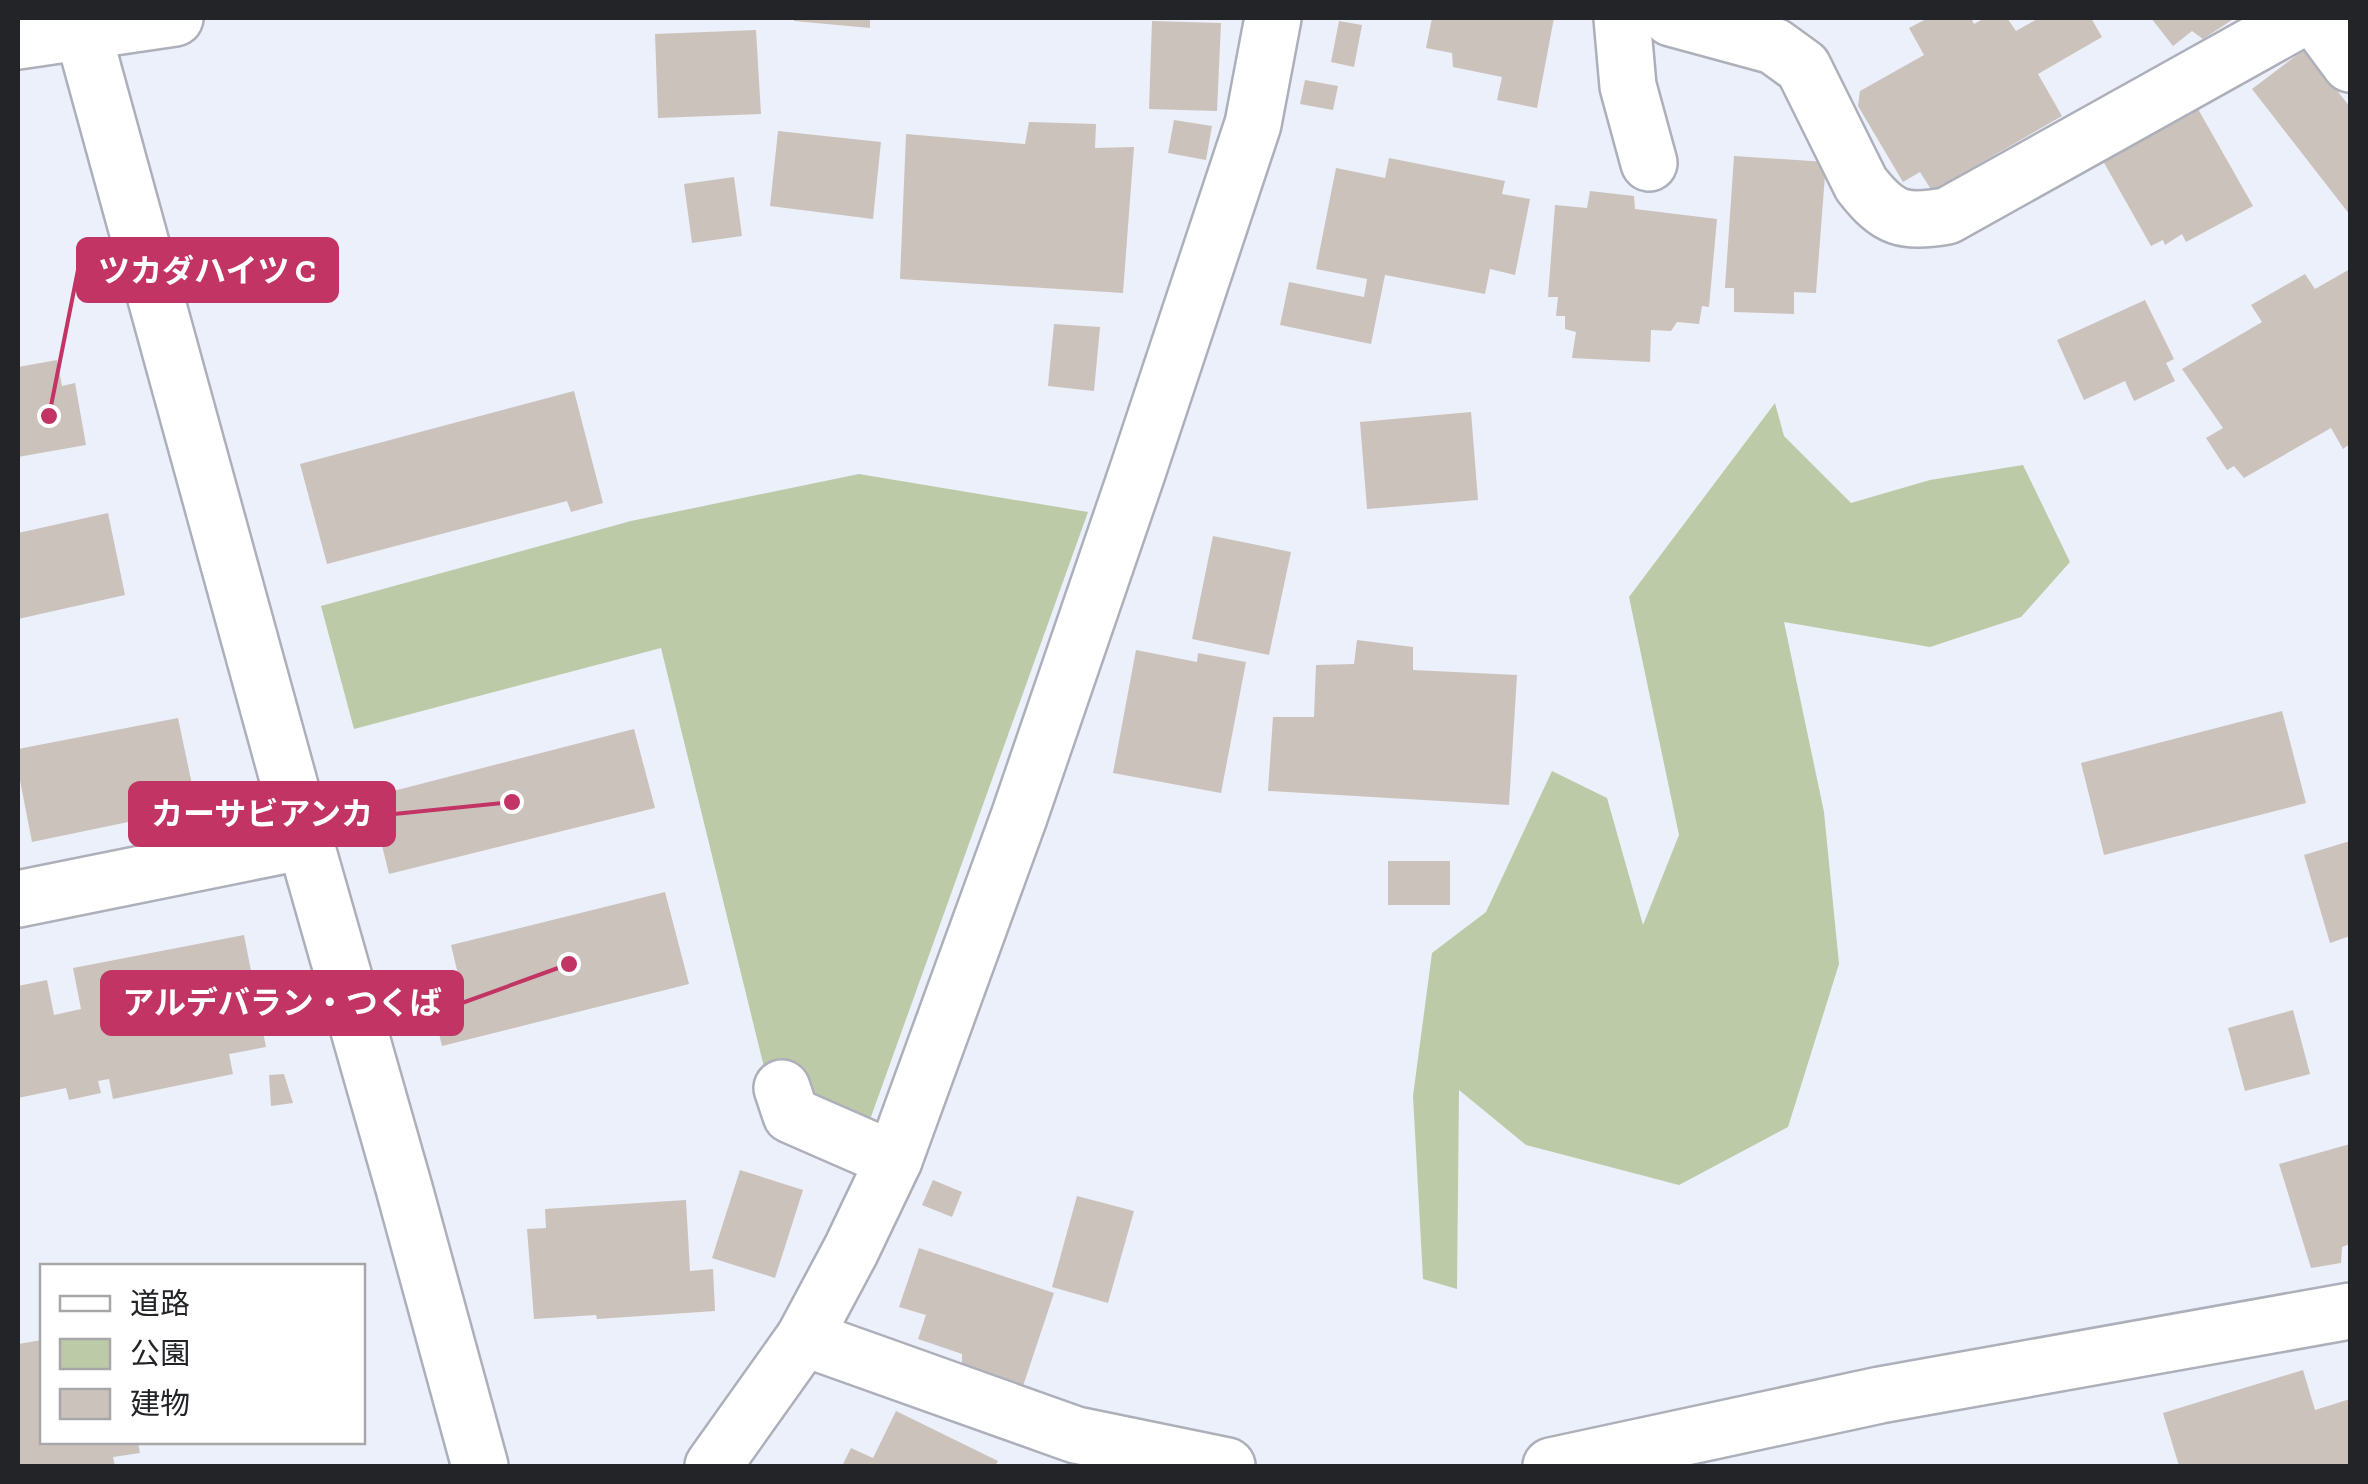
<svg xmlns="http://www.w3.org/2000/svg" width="2368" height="1484" viewBox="0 0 2368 1484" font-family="'Zilla Slab','Noto Sans JP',serif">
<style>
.green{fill:#bccaa8}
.building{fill:#ccc2bc}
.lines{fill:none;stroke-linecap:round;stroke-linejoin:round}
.minor-casing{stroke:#adb0ba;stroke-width:60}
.minor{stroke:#fff;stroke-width:55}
.leader{fill:none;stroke:#c13464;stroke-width:4}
.callout-dot{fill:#c13464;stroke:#fff;stroke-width:4}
.callout{fill:#c13464;stroke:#c13464;stroke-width:4}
.callout-label{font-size:32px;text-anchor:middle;font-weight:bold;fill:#fff}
</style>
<rect width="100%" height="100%" fill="#ecf0fa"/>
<!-- green -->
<g class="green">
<polygon points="1775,403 1784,436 1851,503 1930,480 2023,465 2070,562 2021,617 1930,647 1784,622 1824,812 1839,964 1788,1127 1679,1185 1526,1145 1459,1090 1457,1289 1423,1279 1413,1096 1432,953 1486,912 1552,771 1607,798 1643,925 1679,835 1629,597"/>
<polygon points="859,474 1088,512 867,1128 764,1067 661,648 354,729 321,606 631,521"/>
</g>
<!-- building -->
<g class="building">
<polygon points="794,18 870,18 870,28 794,21"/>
<polygon points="1432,18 1554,18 1537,108 1497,100 1502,77 1453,67 1452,53 1426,48"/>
<polygon points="1928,18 1971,18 1974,24 1985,18 2007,18 2016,31 2039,18 2091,18 2102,37 2038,74 2062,116 1932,191 1920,172 1903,182 1858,106 1860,91 1924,55 1909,28"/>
<polygon points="2151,18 2235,18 2203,39 2192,31 2173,46"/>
<polygon points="1152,21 1221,23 1217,111 1149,109"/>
<polygon points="1339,21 1362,25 1354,67 1331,62"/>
<polygon points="756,30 761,114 658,118 655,34"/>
<polygon points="2305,49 2350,107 2350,215 2252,89"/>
<polygon points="1305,80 1338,86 1333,110 1300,104"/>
<polygon points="2198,109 2253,206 2186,242 2182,234 2165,245 2163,240 2151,246 2103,161"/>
<polygon points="1174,120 1212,126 1206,160 1168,153"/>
<polygon points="1029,122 1096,124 1095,148 1134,147 1123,293 900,279 906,134 1025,144"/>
<polygon points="778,131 881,142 873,219 770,206"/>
<polygon points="1734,156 1826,162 1816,293 1794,292 1794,314 1734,312 1734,288 1725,288"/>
<polygon points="1389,158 1505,181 1502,194 1530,199 1515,275 1490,269 1485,294 1385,275 1371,344 1280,325 1289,282 1364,297 1367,279 1316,269 1336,168 1385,178"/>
<polygon points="734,177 742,236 692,243 684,184"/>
<polygon points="1590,191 1634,196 1635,209 1717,219 1709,307 1702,306 1699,324 1677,322 1671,331 1651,330 1650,362 1572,358 1576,332 1565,329 1565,316 1556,316 1558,297 1548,297 1555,205 1587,208"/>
<polygon points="2350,269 2350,444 2343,449 2331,428 2244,478 2234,466 2227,470 2206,438 2223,428 2182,369 2262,322 2251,305 2305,274 2315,289"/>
<polygon points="2145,300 2174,359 2166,363 2175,381 2134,401 2125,381 2084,400 2057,340"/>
<polygon points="1054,324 1100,327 1094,391 1048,386"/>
<polygon points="57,360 62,386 75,383 86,445 18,457 18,367"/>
<polygon points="574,391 603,503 571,512 567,501 327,564 300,464"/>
<polygon points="1471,412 1478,500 1367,509 1360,422"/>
<polygon points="108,513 125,595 18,619 18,533"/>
<polygon points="1213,536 1291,552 1269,655 1192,639"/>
<polygon points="1357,640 1413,647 1413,670 1517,675 1509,805 1268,791 1273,717 1314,717 1316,665 1354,664"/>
<polygon points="1136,650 1197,662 1198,653 1246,662 1221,793 1113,773"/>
<polygon points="2282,711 2306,803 2104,855 2081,763"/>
<polygon points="178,718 195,799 135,810 133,821 32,842 18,770 18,749"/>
<polygon points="634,729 655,808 389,874 370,797"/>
<polygon points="2350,841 2350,936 2330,943 2304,855"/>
<rect x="1388" y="861" width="62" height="44"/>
<polygon points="665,892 689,984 442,1046 431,1002 463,995 451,945"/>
<polygon points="244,935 266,1047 229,1054 233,1074 113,1099 109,1079 98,1081 101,1093 69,1100 66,1088 18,1098 18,986 47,980 54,1015 81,1009 73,968"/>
<polygon points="2293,1010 2310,1074 2245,1091 2228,1028"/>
<polygon points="284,1074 293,1103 271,1106 269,1075"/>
<polygon points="2350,1144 2350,1244 2342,1247 2341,1263 2311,1268 2279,1164"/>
<polygon points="740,1170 803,1190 775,1278 712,1258"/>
<polygon points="933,1180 962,1192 952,1217 922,1205"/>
<polygon points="1077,1196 1134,1211 1108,1303 1052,1287"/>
<polygon points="686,1200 690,1271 713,1269 715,1311 597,1319 596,1315 534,1319 527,1229 546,1228 545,1209"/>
<polygon points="919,1248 1054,1293 1023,1386 962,1366 962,1354 918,1339 926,1315 899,1307"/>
<polygon points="42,1340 42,1442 138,1442 140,1453 113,1457 115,1466 18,1466 18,1344"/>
<polygon points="2303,1370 2315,1410 2350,1399 2350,1466 2179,1466 2163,1413"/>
<polygon points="896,1411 998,1461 995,1466 842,1466 851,1448 873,1458"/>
</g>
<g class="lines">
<!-- minor casing -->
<g class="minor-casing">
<g id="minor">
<polyline points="79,18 305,841 404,1188 480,1466"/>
<polyline points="1622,18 1628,86 1649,163"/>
<path d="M1671,18L1774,46L1803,67L1861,184C1889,220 1903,223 1947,216L2302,18"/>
<polyline points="2316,18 2350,64"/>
<polyline points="18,41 175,18"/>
<polyline points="18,899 305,841"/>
<polyline points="782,1088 791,1115 894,1160"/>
<polyline points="804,1338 1076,1435 1227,1466"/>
<polyline points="713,1466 804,1338 851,1250 894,1160 1019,817 1137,473 1253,124 1273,18"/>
<polyline points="1551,1466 1880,1395 2350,1311"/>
</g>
</g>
<!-- minor -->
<use href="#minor" class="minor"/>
</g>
<!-- callouts -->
<path class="leader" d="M49 416L78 270M512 802L394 814M569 964L462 1003"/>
<g class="callout-dot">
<circle cx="49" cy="416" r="10"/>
<circle cx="512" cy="802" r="10"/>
<circle cx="569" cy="964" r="10"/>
</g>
<g class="callout">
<rect x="78" y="239" width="259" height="62" rx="10"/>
<rect x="130" y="783" width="264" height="62" rx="10"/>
<rect x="102" y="972" width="360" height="62" rx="10"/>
</g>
<g class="callout-label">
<text x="207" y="282">ツカダハイツ C</text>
<text x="262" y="825">カーサビアンカ</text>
<text x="282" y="1014">アルデバラン・つくば</text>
</g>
<!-- border -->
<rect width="2368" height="1484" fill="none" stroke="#232428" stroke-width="40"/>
<!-- legend -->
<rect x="40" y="1264" width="325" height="180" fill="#ffffff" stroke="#a7a7a9" stroke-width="2.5"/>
<rect x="60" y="1296" width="50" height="15" fill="#ffffff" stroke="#a7a7a9" stroke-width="2.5"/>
<text x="130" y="1314" font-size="30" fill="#232428">道路</text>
<rect x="60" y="1339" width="50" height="30" fill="#bccaa8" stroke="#a7a7a9" stroke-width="2.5"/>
<text x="130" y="1364" font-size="30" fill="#232428">公園</text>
<rect x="60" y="1389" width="50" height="30" fill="#ccc2bc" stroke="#a7a7a9" stroke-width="2.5"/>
<text x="130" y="1414" font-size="30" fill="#232428">建物</text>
</svg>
